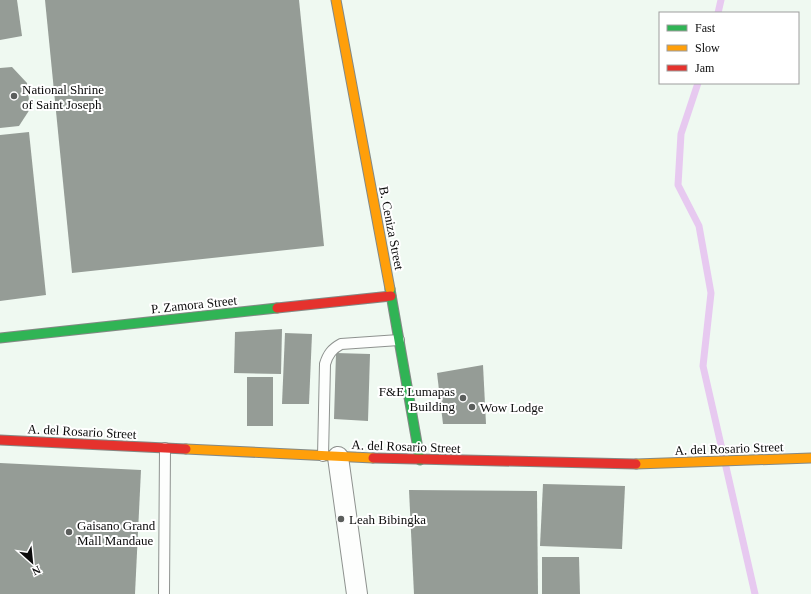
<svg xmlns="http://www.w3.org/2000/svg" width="811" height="594" viewBox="0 0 811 594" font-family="'Times New Roman',serif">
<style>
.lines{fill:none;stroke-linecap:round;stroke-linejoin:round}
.stream{stroke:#e7c9f0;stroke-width:7}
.building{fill:#959c96}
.lane-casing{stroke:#8e928f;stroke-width:12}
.street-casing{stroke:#8e928f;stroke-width:22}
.fast-casing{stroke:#848985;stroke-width:11}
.slow-casing{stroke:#848985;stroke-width:11}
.jam-casing{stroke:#848985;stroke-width:11}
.lane{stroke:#fdfefd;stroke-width:10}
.street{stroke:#fdfefd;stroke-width:20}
.fast{stroke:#30b455;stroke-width:9}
.slow{stroke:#ff9f0a;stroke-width:9}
.jam{stroke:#e5322d;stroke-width:9}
.poi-dot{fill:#5b5e5c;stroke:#fff;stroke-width:1.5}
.labels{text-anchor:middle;stroke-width:4;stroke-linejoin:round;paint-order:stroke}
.poi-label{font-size:13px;fill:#0b0b0b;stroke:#fff;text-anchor:start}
.street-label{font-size:13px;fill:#0b0b0b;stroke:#fff}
</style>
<rect width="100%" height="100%" fill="#eff9f1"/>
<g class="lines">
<!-- stream -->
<g class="stream">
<polyline points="718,13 721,0"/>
<polyline points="698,83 681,134 678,185 699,226 711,293 703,366 755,594"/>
</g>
</g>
<!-- building -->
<g class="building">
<polygon points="0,0 17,0 22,36 0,40"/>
<polygon points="45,0 299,0 324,246 72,273"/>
<polygon points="12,67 27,83 30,109 19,126 0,128 0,68"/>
<polygon points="29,132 46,295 0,301 0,135"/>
<polygon points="282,329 281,374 234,373 235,332"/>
<polygon points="285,333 312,334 309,404 282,404"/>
<polygon points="336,353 370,354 368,421 334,419"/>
<polygon points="483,365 486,424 443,424 437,373"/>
<rect x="247" y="377" width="26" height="49"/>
<polygon points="0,463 141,470 135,594 0,594"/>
<polygon points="543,484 625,486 622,549 540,546"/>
<polygon points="409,490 537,491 538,594 414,594"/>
<polygon points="542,557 579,557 580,594 542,594"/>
</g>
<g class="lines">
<!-- lane casing -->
<g class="lane-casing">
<g id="lane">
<path d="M323,456L325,364C328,354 332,349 341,344L399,340"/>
<polyline points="164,594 165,448"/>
</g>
</g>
<!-- street casing -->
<g class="street-casing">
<polyline id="street" points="338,457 357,594"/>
</g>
<!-- fast casing -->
<g class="fast-casing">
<g id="fast">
<polyline points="390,289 420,460"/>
<polyline points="0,338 277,308"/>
</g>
</g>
<!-- slow casing -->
<g class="slow-casing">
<g id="slow">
<polyline points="336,0 390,289"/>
<polyline points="186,449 373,458"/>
<polyline points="636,464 811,458"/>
</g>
</g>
<!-- jam casing -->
<g class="jam-casing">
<g id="jam">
<polyline points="277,308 391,296"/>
<polyline points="0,440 186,449"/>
<polyline points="373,458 636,464"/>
</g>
</g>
<!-- lane -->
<use href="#lane" class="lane"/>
<!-- street -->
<use href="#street" class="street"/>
<!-- fast -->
<use href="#fast" class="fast"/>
<!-- slow -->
<use href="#slow" class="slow"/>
<!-- jam -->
<use href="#jam" class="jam"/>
</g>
<!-- markers -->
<g class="poi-dot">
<circle cx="14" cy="96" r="4"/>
<circle cx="463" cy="398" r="4"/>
<circle cx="472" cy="407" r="4"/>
<circle cx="341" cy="519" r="4"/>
<circle cx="69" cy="532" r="4"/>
</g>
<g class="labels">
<!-- poi labels -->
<g class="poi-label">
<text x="22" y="94">National Shrine<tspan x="22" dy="15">of Saint Joseph</tspan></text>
<text x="455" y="396" text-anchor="end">F&amp;E Lumapas<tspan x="455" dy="15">Building</tspan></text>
<text x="480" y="412">Wow Lodge</text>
<text x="349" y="524">Leah Bibingka</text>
<text x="77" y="530">Gaisano Grand<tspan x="77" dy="15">Mall Mandaue</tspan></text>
</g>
<!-- street labels -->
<g class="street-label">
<text transform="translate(392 228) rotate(79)" y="5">B. Ceniza Street</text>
<text transform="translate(194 304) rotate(-6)" y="5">P. Zamora Street</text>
<text transform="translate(82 431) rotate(3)" y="5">A. del Rosario Street</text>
<text transform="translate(406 446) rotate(2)" y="5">A. del Rosario Street</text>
<text transform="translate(729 448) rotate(-2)" y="5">A. del Rosario Street</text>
</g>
</g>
<!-- legend -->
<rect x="659" y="12" width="140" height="72" fill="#ffffff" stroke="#9d9d9d"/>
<rect x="667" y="25" width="20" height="6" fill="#30b455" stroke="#9d9d9d"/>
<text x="695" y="32" font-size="12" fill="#0b0b0b">Fast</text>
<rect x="667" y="45" width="20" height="6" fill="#ff9f0a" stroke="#9d9d9d"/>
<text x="695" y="52" font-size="12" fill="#0b0b0b">Slow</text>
<rect x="667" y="65" width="20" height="6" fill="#e5322d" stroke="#9d9d9d"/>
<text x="695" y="72" font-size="12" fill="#0b0b0b">Jam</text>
<!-- north arrow -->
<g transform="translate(32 562) rotate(153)" stroke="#ffffff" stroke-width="3" paint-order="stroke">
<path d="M0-3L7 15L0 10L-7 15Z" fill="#0b0b0b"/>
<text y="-6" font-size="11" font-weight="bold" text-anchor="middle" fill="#0b0b0b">N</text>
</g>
</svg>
